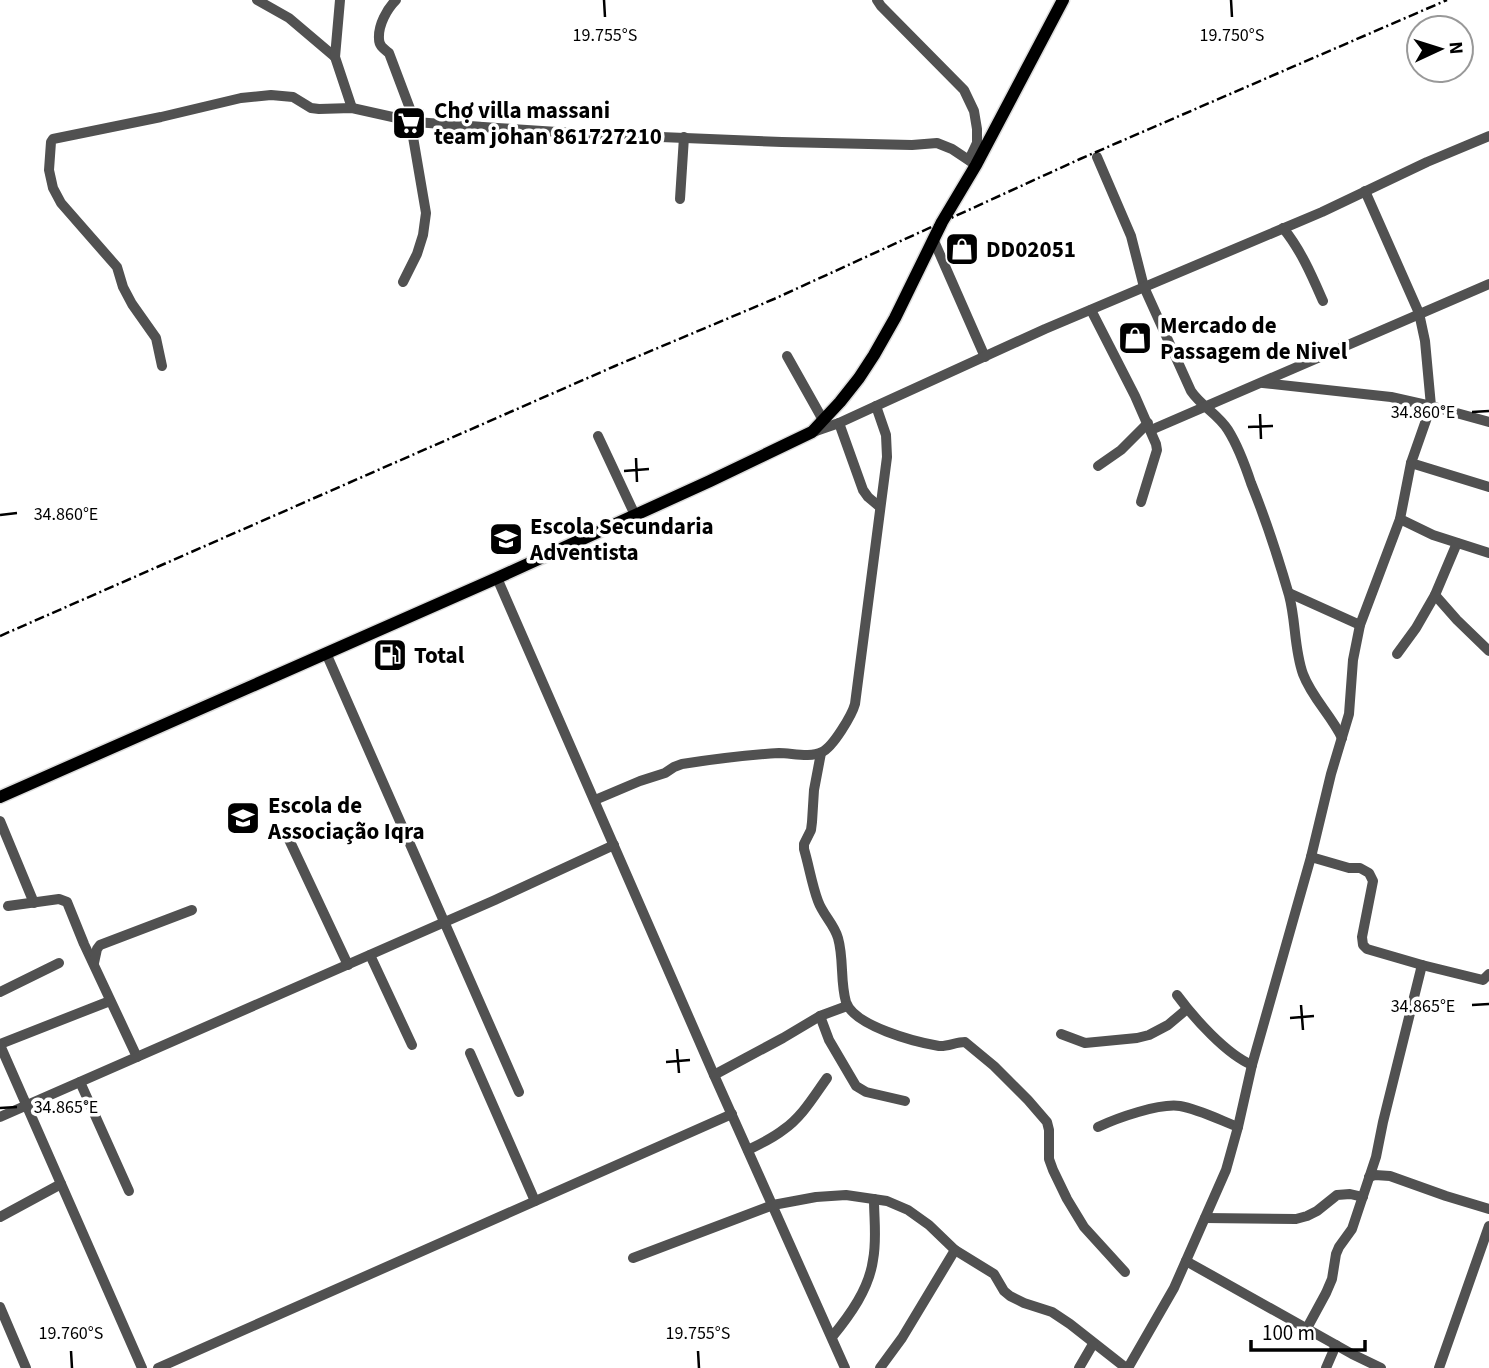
<svg xmlns="http://www.w3.org/2000/svg" width="1489" height="1368" viewBox="0 0 1489 1368" font-family="'Source Sans 3',sans-serif">
<style>
.lines{fill:none;stroke-linecap:round;stroke-linejoin:round}
.major-casing{stroke:#dbdbdb;stroke-width:15}
.minor{stroke:#515151;stroke-width:10}
.major{stroke:#000;stroke-width:12}
.rail{stroke:#000;stroke-width:2.5;stroke-dasharray:10 3.5 2 3.5;stroke-linecap:butt}
.ticks{fill:none;stroke:#000;stroke-width:2.5}
.labels{text-anchor:middle;stroke-width:7;stroke-linejoin:round;paint-order:stroke}
.poi-label{font-size:23px;font-weight:bold;fill:#000;stroke:#fff;text-anchor:start}
.ticks-label{font-size:18px;text-anchor:middle;fill:#000;stroke:#fff;stroke-width:7;stroke-linejoin:round;paint-order:stroke}
</style>
<rect width="100%" height="100%" fill="#fff"/>
<g class="lines">
<!-- major casing -->
<g class="major-casing">
<polyline id="major" points="0,797 497,578 710,481 812,432 840,402 859,378 874,355 895,318 942,222 976,165 1063,0"/>
</g>
<!-- minor -->
<g class="minor">
<polyline points="257,0 289,18 335,57"/>
<polyline points="340,0 335,57 352,108"/>
<path d="M396,0C387,9 378,25 379,39C379,46 384,49 389,53L415,122L413,137L426,213L423,235L417,254L403,282"/>
<polyline points="877,0 881,6 964,90 974,111 977,129 977,143 969,160"/>
<path d="M1097,157L1131,236L1144,287L1191,391C1201,406 1218,414 1228,430C1238,446 1245,465 1251,483C1266,520 1278,557 1289,595C1296,621 1294,649 1303,674C1312,698 1331,715 1342,738"/>
<polyline points="1365,191 1419,313 1425,341 1431,406 1411,463 1489,487"/>
<polyline points="680,199 684,137"/>
<path d="M1283,228C1301,250 1312,276 1323,301"/>
<polyline points="934,241 985,357"/>
<polyline points="1091,310 1135,396 1156,444 1157,450 1141,502"/>
<polyline points="787,356 823,420"/>
<polyline points="162,366 156,338 132,304 123,287 117,267 61,203 53,188 49,170 51,142 53,139 161,117 241,98 271,95 293,97 311,108 319,109 352,108 415,122 497,128 588,134 782,142 912,145 937,143 952,149 976,165"/>
<polyline points="1263,383 1391,397 1431,406 1489,422"/>
<polyline points="839,423 863,490 868,497 880,507"/>
<polyline points="1151,430 1489,284"/>
<polyline points="813,432 839,423 876,406 1045,329 1322,212 1427,162 1489,136"/>
<polyline points="598,436 635,515"/>
<polyline points="1411,463 1400,519 1433,535 1489,553"/>
<polyline points="1098,466 1121,450 1148,423"/>
<polyline points="497,578 714,1075 845,1368"/>
<polyline points="1289,593 1360,625"/>
<polyline points="1435,595 1457,620 1489,651"/>
<polyline points="326,653 519,1092"/>
<polyline points="1397,654 1416,628 1435,595 1457,543"/>
<path d="M821,753L814,790L812,822L811,830L804,844V849C809,866 812,885 818,901C823,915 834,924 838,938C844,959 840,981 846,1002C854,1026 915,1042 939,1046C947,1047 956,1042 965,1042L994,1066L1028,1100L1047,1122L1049,1130V1159L1053,1170L1067,1199L1084,1227L1125,1272"/>
<path d="M595,800L640,781L665,773L674,767L682,764C714,759 746,755 779,753C792,753 810,758 822,752C833,747 852,715 855,704L887,457L886,435L876,406"/>
<polyline points="0,821 34,903"/>
<polyline points="285,831 348,965"/>
<polyline points="8,906 59,899 67,902 84,944 137,1057"/>
<polyline points="370,955 412,1045"/>
<polyline points="94,963 97,949 100,945 192,910"/>
<polyline points="1422,965 1483,980 1489,974"/>
<polyline points="0,992 59,963"/>
<path d="M1177,995C1194,1018 1226,1054 1252,1065"/>
<polyline points="820,1016 829,1040 856,1086 866,1092 905,1101"/>
<polyline points="1061,1034 1085,1043 1137,1038 1149,1035 1168,1025 1187,1009"/>
<polyline points="0,1044 110,1001"/>
<polyline points="0,1045 142,1368"/>
<polyline points="470,1053 535,1201"/>
<polyline points="714,1075 783,1038 820,1016 847,1006"/>
<polyline points="80,1082 129,1191"/>
<polyline points="0,1117 495,900 614,845"/>
<path d="M1098,1127C1117,1118 1159,1103 1180,1106C1198,1109 1220,1120 1238,1127"/>
<path d="M748,1150C760,1144 773,1138 783,1130C802,1117 814,1096 827,1078"/>
<polyline points="1369,1177 1375,1175 1390,1176 1446,1196 1489,1209"/>
<polyline points="0,1217 61,1184"/>
<polyline points="1205,1218 1296,1219 1307,1216 1317,1211 1337,1195 1350,1194 1363,1197"/>
<polyline points="633,1258 773,1205 816,1197 846,1195 887,1201 908,1210 929,1225 955,1250 994,1274 1004,1291 1010,1296 1024,1303 1052,1312 1070,1324 1126,1368"/>
<polyline points="1186,1261 1352,1354 1381,1368"/>
<polyline points="0,1307 26,1368"/>
<polyline points="1307,1328 1326,1293 1332,1279 1336,1254 1339,1247 1352,1229 1376,1157 1383,1122 1422,965 1367,949 1363,945 1362,937 1373,881 1369,873 1360,868 1349,868 1311,857"/>
<path d="M832,1337C850,1315 869,1289 873,1260C877,1240 874,1219 874,1199"/>
<polyline points="158,1368 732,1114"/>
<polyline points="880,1368 902,1338 955,1250"/>
<polyline points="1079,1368 1093,1344"/>
<polyline points="1128,1368 1174,1288 1226,1170 1238,1127 1252,1065 1311,857 1331,774 1349,714 1353,660 1360,625 1400,519"/>
<polyline points="1326,1368 1336,1345"/>
<polyline points="1439,1368 1489,1226"/>
</g>
<!-- major -->
<use href="#major" class="major"/>
<!-- rail -->
<polyline class="rail" points="0,636 615,366 774,299 1080,159 1447,0"/>
</g>
<!-- ticks -->
<path class="ticks" d="M604,0L605,17M1231,0L1232,17M1472,412L1489,411M1260,414L1261,439M1248,427L1273,426M636,458L637,482M624,471L649,469M0,515L17,513M1301,1005L1303,1030M1472,1005L1489,1004M1290,1018L1314,1016M677,1049L679,1073M666,1062L690,1060M0,1108L17,1107M71,1351L72,1368M698,1351L699,1368"/>
<!-- icons -->
<defs>
<g id="supermarket-square" transform="scale(1.75)"><rect x="-9" y="-9" width="18" height="18" rx="4" fill="#000" stroke="#fff"/><path d="M-6-5.5h2.5l.6 2H6L4.5 2H-2.5L-4.4-4H-6ZM-1.5 3.2a1.3 1.3 0 1 0 .1 0ZM3 3.2a1.3 1.3 0 1 0 .1 0Z" fill="#fff"/></g>
<g id="shop-square" transform="scale(1.75)"><rect x="-9" y="-9" width="18" height="18" rx="4" fill="#000" stroke="#fff"/><path d="M-5-2.5h2.3a2.7 3.5 0 0 1 5.4 0H5L5.5 6h-11ZM-1.5-2.5h3a1.5 2.3 0 0 0-3 0Z" fill="#fff"/></g>
<g id="school-square" transform="scale(1.75)"><rect x="-9" y="-9" width="18" height="18" rx="4" fill="#000" stroke="#fff"/><path d="M0-5L7-2L0 1L-7-2ZM-4 1L0 2.5L4 1V4Q0 6-4 4Z" fill="#fff"/></g>
<g id="fuel-square" transform="scale(1.75)"><rect x="-9" y="-9" width="18" height="18" rx="4" fill="#000" stroke="#fff"/><path d="M-5.5-6h7V0h2V4h1.3V-2.5L3-4.5l.8-.8L6-3V5H2.5V1h-1V6h-7ZM-4.2-4.7v3.2H.2V-4.7Z" fill="#fff"/></g>
</defs>
<g fill-rule="evenodd">
<use href="#supermarket-square" x="409" y="123"/>
<use href="#shop-square" x="962" y="249"/>
<use href="#shop-square" x="1135" y="338"/>
<use href="#school-square" x="506" y="539"/>
<use href="#fuel-square" x="390" y="655"/>
<use href="#school-square" x="243" y="818"/>
</g>
<g class="labels">
<!-- poi labels -->
<g class="poi-label">
<text x="434" y="118">Chợ villa massani<tspan x="434" dy="26">team johan 861727210</tspan></text>
<text x="986" y="257">DD02051</text>
<text x="1160" y="333">Mercado de<tspan x="1160" dy="26">Passagem de Nivel</tspan></text>
<text x="530" y="534">Escola Secundaria<tspan x="530" dy="26">Adventista</tspan></text>
<text x="414" y="663">Total</text>
<text x="268" y="813">Escola de<tspan x="268" dy="26">Associação Iqra</tspan></text>
</g>
</g>
<g class="ticks-label">
<text x="605" y="41">19.755°S</text>
<text x="1232" y="41">19.750°S</text>
<text x="1423" y="418">34.860°E</text>
<text x="66" y="520">34.860°E</text>
<text x="1423" y="1012">34.865°E</text>
<text x="66" y="1113">34.865°E</text>
<text x="71" y="1339">19.760°S</text>
<text x="698" y="1339">19.755°S</text>
</g>
<!-- north arrow -->
<g transform="translate(1440 49) rotate(86)"><circle r="33" fill="#ffffff" stroke="#999999" stroke-width="2"/>
<path d="M0-5L12 26L0 18L-12 26Z" fill="#000000"/>
<text y="-10" font-size="19" font-weight="bold" text-anchor="middle" fill="#000000">N</text>
</g>
<!-- scale -->
<path d="M1251 1340v10h114v-10" fill="none" stroke="#000000" stroke-width="3.5"/>
<text x="1262" y="1340" font-size="21" fill="#000000" stroke="#ffffff" stroke-width="5" paint-order="stroke">100 m</text>
</svg>
